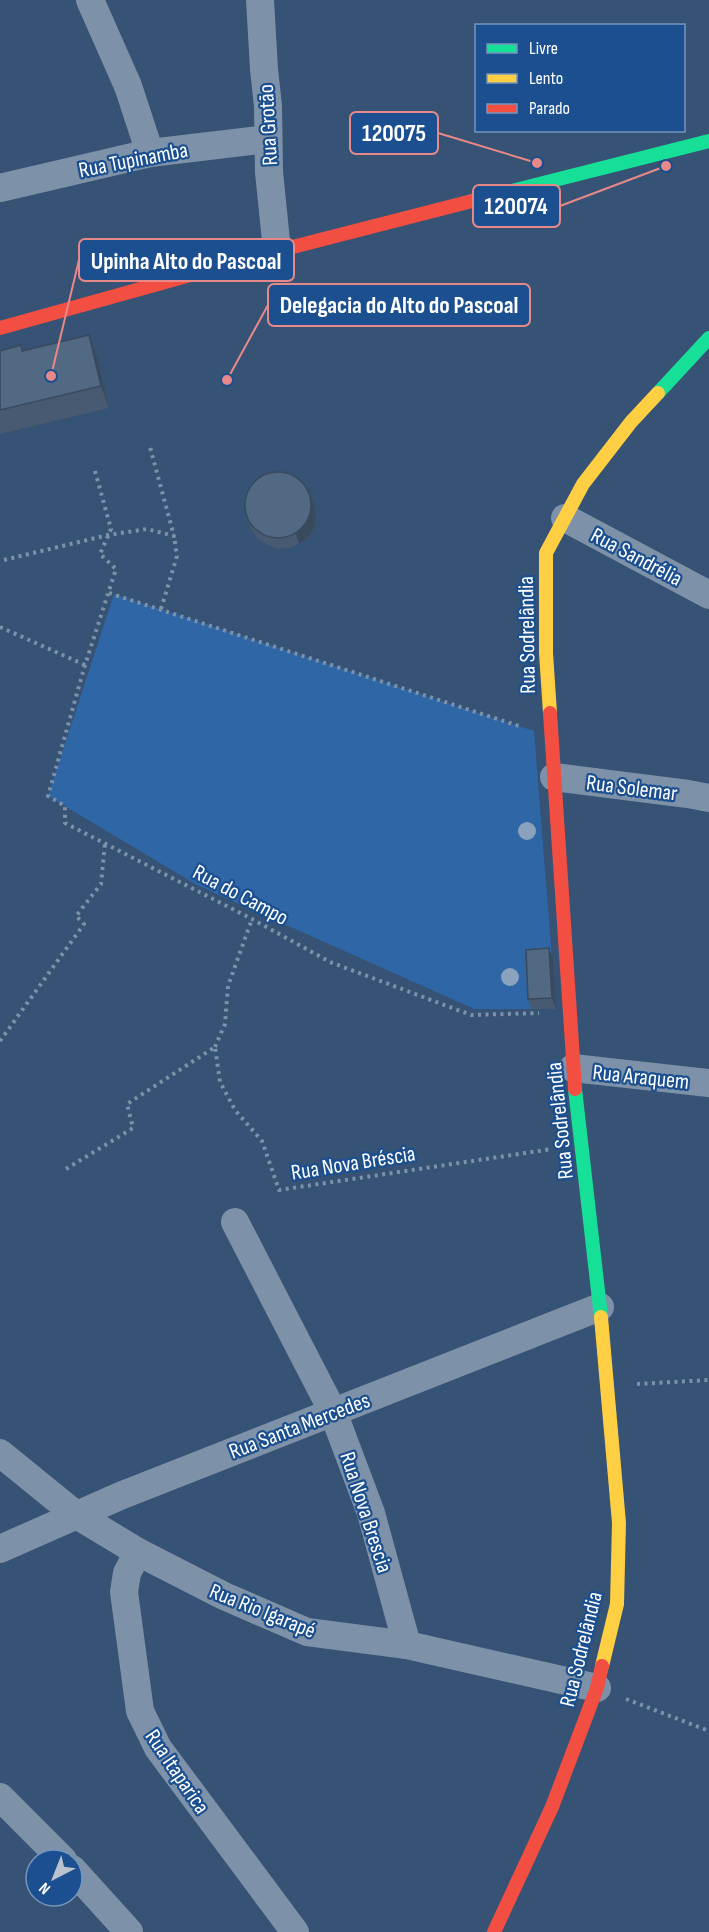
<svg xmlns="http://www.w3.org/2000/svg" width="709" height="1932" viewBox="0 0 709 1932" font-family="'Sofia Sans Condensed',sans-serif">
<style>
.green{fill:#2f66a5}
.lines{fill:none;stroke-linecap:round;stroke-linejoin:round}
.path{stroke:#7d92a8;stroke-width:4;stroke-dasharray:3 4.5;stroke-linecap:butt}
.street{stroke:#7d92a8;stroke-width:28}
.fast{stroke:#16e098;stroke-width:14}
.slow{stroke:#ffcf43;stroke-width:14}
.jam{stroke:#f24e42;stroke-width:14}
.tree{fill:#8aa2be}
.wall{fill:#475a72}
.shaded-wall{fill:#394a5c}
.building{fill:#526984;stroke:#394a5c;stroke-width:1.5}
.labels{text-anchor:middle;stroke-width:4.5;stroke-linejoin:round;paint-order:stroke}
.street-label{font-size:22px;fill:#fff;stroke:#1b4f8f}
.leader{fill:none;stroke:#e88989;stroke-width:2}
.callout-dot{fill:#e88989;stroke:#1b4f8f;stroke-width:2}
.callout{fill:#1b4f8f;stroke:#e88989;stroke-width:2}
.callout-label{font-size:24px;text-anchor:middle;font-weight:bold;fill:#fff}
</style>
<rect width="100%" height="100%" fill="#365274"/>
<!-- green -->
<polygon class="green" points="114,594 534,731 556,1009 474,1009 197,885 48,796"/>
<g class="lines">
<!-- path -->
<g class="path">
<polyline points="95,471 111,529 100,554 116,569 85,665 48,796 65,806 65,823 252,919 330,962 471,1015 539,1013"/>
<polyline points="4,560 108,535 147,529 174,536 150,447"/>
<polyline points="109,593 519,726"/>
<polyline points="161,609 177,556 174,536"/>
<polyline points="0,627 85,665"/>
<polyline points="0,1041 84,924 76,916 101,884 105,843"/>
<polyline points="215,1047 225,1024 228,986 252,919"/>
<polyline points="66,1169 133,1128 127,1104 215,1047 220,1082 235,1110 262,1141 279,1190 552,1149"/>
<polyline points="637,1384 709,1380"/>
<polyline points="626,1699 709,1731"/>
</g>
<!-- street -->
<g class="street">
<polyline points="90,0 128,86 150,153"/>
<polyline points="260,0 264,69 268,106 269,172 277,251"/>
<polyline points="0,188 150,153 267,139"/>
<polyline points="565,518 709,595"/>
<polyline points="554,777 688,794 709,798"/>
<polyline points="573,1068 709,1083"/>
<polyline points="235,1222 333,1412 371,1513 407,1645"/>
<polyline points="0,1453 75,1514 138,1552 224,1596 307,1632 407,1645 597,1688"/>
<polyline points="0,1549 120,1496 600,1307"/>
<polyline points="138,1552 127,1573 124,1592 140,1711 158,1748 295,1932"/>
<polyline points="0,1797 63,1860"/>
<polyline points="72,1869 129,1932"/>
</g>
<!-- fast -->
<g class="fast">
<polyline points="472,201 709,141"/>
<polyline points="658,393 709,338"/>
<polyline points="575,1089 601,1317"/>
</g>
<!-- slow -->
<g class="slow">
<polyline points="550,713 546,653 546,553 583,484 631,422 658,393"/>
<polyline points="601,1317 619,1523 617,1604 602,1666"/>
</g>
<!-- jam -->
<g class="jam">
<polyline points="0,328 277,251 472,201"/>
<polyline points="550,713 575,1089"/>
<polyline points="494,1932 552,1807 597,1688 602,1666"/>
</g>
</g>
<!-- trees -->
<g class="tree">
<circle cx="527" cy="831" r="9"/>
<circle cx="510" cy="977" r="9"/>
</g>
<!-- wall -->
<g class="wall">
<polygon points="21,345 23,351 97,357 109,408 0,434 0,351"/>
<polygon points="314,506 316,517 314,528 308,537 299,544 289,548 278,549 267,545 258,539 252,530 248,520"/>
<polygon points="553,959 556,1009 531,1009 528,999"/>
</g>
<!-- shaded-wall -->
<g class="shaded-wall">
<polygon points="89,335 97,357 109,408 101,386"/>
<polygon points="311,495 314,506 316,517 314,528 308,537 299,544 296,534"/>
<polygon points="549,948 553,959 556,1009 552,998"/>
</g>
<!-- building -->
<g class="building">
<polygon points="89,335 101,386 0,410 0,351 21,345 22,351"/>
<circle cx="278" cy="505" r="33"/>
<polygon points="549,948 552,998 528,999 526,950"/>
</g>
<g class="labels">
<!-- street labels -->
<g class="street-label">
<text transform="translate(267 125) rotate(-93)" y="8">Rua Grotão</text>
<text transform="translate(133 159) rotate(-11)" y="8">Rua Tupinamba</text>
<text transform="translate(637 556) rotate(28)" y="8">Rua Sandrélia</text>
<text transform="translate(526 635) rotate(-91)" y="8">Rua Sodrelândia</text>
<text transform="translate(632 787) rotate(7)" y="8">Rua Solemar</text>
<text transform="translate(241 894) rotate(28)" y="8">Rua do Campo</text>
<text transform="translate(641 1076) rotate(6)" y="8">Rua Araquem</text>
<text transform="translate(559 1121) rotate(-96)" y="8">Rua Sodrelândia</text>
<text transform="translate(353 1162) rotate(-9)" y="8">Rua Nova Bréscia</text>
<text transform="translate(299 1425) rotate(-21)" y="8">Rua Santa Mercedes</text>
<text transform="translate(367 1512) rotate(72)" y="8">Rua Nova Brescia</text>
<text transform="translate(263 1610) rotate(22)" y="8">Rua Rio Igarapé</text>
<text transform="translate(580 1649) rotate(-76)" y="8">Rua Sodrelândia</text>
<text transform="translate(178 1771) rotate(56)" y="8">Rua Itaparica</text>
</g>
</g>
<!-- callouts -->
<path class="leader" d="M537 163L438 133M666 166L560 206M51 376L79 260M227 380L268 305"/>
<g class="callout-dot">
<circle cx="537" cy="163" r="6"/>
<circle cx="666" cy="166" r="6"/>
<circle cx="51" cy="376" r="6"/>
<circle cx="227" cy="380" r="6"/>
</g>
<g class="callout">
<rect x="350" y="112" width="88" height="42" rx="6"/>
<rect x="473" y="185" width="87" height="42" rx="6"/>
<rect x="79" y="239" width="215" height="42" rx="6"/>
<rect x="268" y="284" width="262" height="42" rx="6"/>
</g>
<g class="callout-label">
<text x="394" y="141">120075</text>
<text x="516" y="214">120074</text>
<text x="186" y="269">Upinha Alto do Pascoal</text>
<text x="399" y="313">Delegacia do Alto do Pascoal</text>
</g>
<!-- legend -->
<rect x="475" y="24" width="210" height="108" fill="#1b4f8f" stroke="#7695bc" stroke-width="1.5"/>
<rect x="487" y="44" width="30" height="9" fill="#16e098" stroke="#7695bc" stroke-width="1.5"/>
<text x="529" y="54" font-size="18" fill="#ffffff">Livre</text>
<rect x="487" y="74" width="30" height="9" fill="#ffcf43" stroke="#7695bc" stroke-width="1.5"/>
<text x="529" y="84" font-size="18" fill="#ffffff">Lento</text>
<rect x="487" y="104" width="30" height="9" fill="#f24e42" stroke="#7695bc" stroke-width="1.5"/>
<text x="529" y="114" font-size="18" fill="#ffffff">Parado</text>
<!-- north arrow -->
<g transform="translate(54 1878) rotate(222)"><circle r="28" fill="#1b4f8f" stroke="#7695bc" stroke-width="1.5"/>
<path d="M0-4.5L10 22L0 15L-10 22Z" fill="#b9c2ce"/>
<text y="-9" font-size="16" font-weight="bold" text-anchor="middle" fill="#ffffff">N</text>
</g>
</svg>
